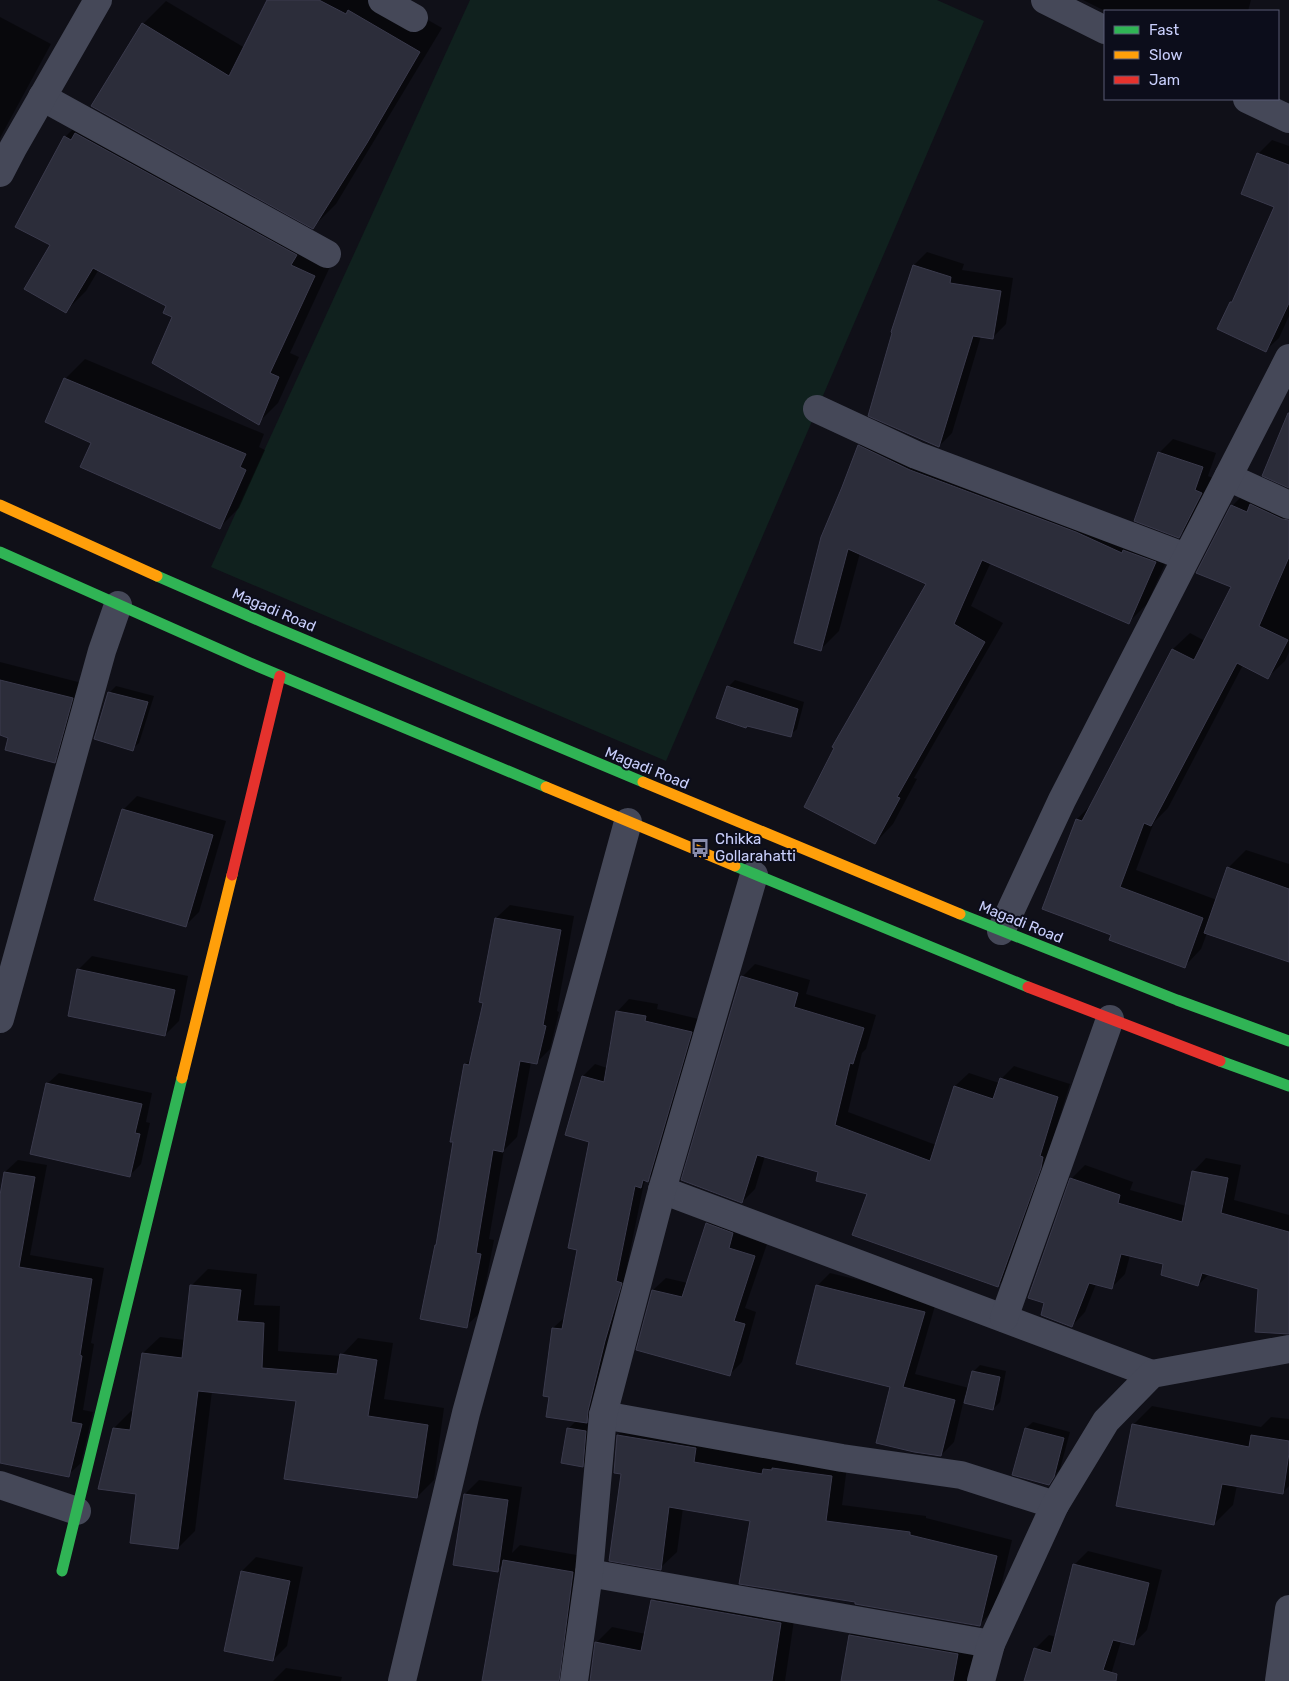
<svg xmlns="http://www.w3.org/2000/svg" width="1289" height="1681" viewBox="0 0 1289 1681" font-family="Rubik,sans-serif">
<style>
.green{fill:#10211e}
.shadow{fill:#0007}
.building{fill:#2c2d3a;stroke:#3a3a4c}
.lines{fill:none;stroke-linecap:round;stroke-linejoin:round}
.street{stroke:#454858;stroke-width:28}
.fast{stroke:#30b455;stroke-width:11}
.slow{stroke:#ff9f0a;stroke-width:11}
.jam{stroke:#e5322d;stroke-width:11}
.labels{text-anchor:middle;stroke-width:4;stroke-linejoin:round;paint-order:stroke}
.street-label{font-size:15px;fill:#c9cffc;stroke:#0c0d1b}
.poi-label{font-size:15px;fill:#c9cffc;stroke:#0c0d1b;text-anchor:start}
</style>
<rect width="100%" height="100%" fill="#101018"/>
<!-- green -->
<polygon class="green" points="470,0 937,0 984,21 666,761 211,567"/>
<!-- shadow -->
<g class="shadow">
<polygon points="269,0 393,0 442,28 336,204 313,227 143,24 166,1 245,48"/>
<polygon points="1083,0 1251,0 1248,11 1105,11"/>
<polygon points="0,17 51,44 0,138"/>
<polygon points="85,117 335,256 290,353 299,357 278,403 258,423 173,317 168,306 99,269 86,291 65,312 52,244 65,137"/>
<polygon points="1272,140 1289,146 1289,211 1258,154"/>
<polygon points="1289,237 1289,316 1279,338 1266,350 1231,302"/>
<polygon points="927,252 964,264 962,270 1013,278 1006,324 993,337 981,336 952,433 939,446 892,332 914,265"/>
<polygon points="85,359 264,434 259,447 265,450 239,508 219,528 92,442 65,379"/>
<polygon points="877,428 1174,544 1147,604 1128,623 991,562 971,606 1003,623 914,778 917,779 893,824 875,843 927,583 860,553 839,631 821,649 859,446"/>
<polygon points="1173,439 1216,453 1208,476 1215,479 1193,522 1179,536 1159,453"/>
<polygon points="1249,489 1289,498 1289,652 1285,661 1268,677 1243,665 1168,808 1154,822 1136,870 1217,900 1228,868 1246,850 1289,864 1289,961 1207,933 1201,949 1185,966 1113,934 1077,819 1092,804 1173,649 1190,633 1205,641 1232,587 1232,506"/>
<polygon points="0,662 86,684 68,747 54,761 10,737 0,734"/>
<polygon points="735,680 804,702 797,729 790,735 747,725 728,687"/>
<polygon points="116,686 154,696 139,743 132,749 109,693"/>
<polygon points="137,796 226,821 199,912 185,926 123,810"/>
<polygon points="510,905 574,916 557,1011 559,1012 550,1049 536,1063 531,1062 517,1137 504,1150 489,1239 494,1240 480,1313 466,1326 438,1244 466,1064 471,1059 484,1002 496,918"/>
<polygon points="92,956 188,976 179,1021 165,1035 78,970"/>
<polygon points="755,964 810,980 806,994 876,1015 866,1049 862,1053 848,1112 936,1145 955,1086 969,1073 999,1083 1001,1079 1014,1066 1070,1084 1011,1272 998,1286 868,1194 820,1171 765,1156 755,1189 742,1202 742,977"/>
<polygon points="629,999 658,1004 657,1009 703,1020 660,1168 644,1183 598,1409 584,1423 592,1424 589,1459 582,1466 568,1429 575,1422 584,1423 584,1421 551,1396 553,1328 566,1316 579,1249 590,1141 583,1076 595,1064 607,1068 617,1012"/>
<polygon points="59,1073 152,1093 146,1122 150,1123 141,1164 130,1175 47,1084"/>
<polygon points="1206,1158 1241,1165 1234,1200 1289,1215 1289,1334 1259,1288 1209,1274 1198,1285 1164,1263 1130,1255 1125,1274 1111,1288 1096,1284 1085,1312 1072,1326 1071,1179 1085,1165 1133,1182 1130,1190 1186,1206 1193,1172"/>
<polygon points="18,1160 47,1165 30,1255 104,1268 91,1343 94,1344 83,1410 93,1412 81,1463 68,1475 0,1461 0,1201 5,1172"/>
<polygon points="719,1211 745,1221 740,1235 767,1244 745,1308 756,1312 742,1362 729,1375 653,1290 666,1278 688,1283 707,1224"/>
<polygon points="208,1269 257,1274 254,1305 280,1306 278,1351 341,1356 358,1338 393,1343 384,1399 444,1408 434,1480 417,1497 298,1400 212,1391 195,1531 178,1548 137,1492 114,1428 131,1411 134,1412 143,1353 160,1337 185,1340 191,1286"/>
<polygon points="830,1273 937,1299 915,1374 969,1388 973,1372 980,1365 1006,1371 1000,1402 993,1409 965,1395 954,1442 941,1455 892,1386 817,1286"/>
<polygon points="1152,1406 1261,1427 1271,1417 1289,1419 1289,1486 1282,1493 1237,1485 1233,1505 1214,1524 1133,1425"/>
<polygon points="635,1419 848,1459 842,1505 926,1516 926,1518 1012,1540 996,1608 979,1625 751,1520 683,1508 677,1552 660,1568 622,1473 618,1435"/>
<polygon points="1033,1422 1070,1432 1060,1469 1049,1483 1026,1428"/>
<polygon points="479,1480 522,1487 512,1553 520,1545 588,1557 587,1681 483,1681 504,1564 497,1570 455,1564 465,1494"/>
<polygon points="1088,1551 1162,1570 1147,1630 1133,1644 1121,1641 1109,1681 1025,1681 1035,1649 1049,1635 1056,1637 1074,1565"/>
<polygon points="256,1557 303,1567 287,1646 273,1660 242,1571"/>
<polygon points="668,1585 796,1607 785,1681 590,1681 596,1643 612,1627 646,1634 653,1601"/>
<polygon points="871,1615 978,1634 969,1681 842,1681 850,1635"/>
<polygon points="286,1668 342,1677 341,1681 273,1681"/>
</g>
<!-- building -->
<g class="building">
<polygon points="267,0 319,0 346,14 348,10 420,52 367,143 313,229 91,106 142,23 229,76"/>
<polygon points="75,133 297,255 291,265 315,276 270,373 279,377 259,425 152,363 172,317 163,313 166,306 93,268 66,313 24,289 50,245 15,227 64,136 71,140"/>
<polygon points="1257,153 1289,165 1289,303 1266,352 1217,329 1230,302 1232,302 1274,207 1241,194"/>
<polygon points="913,265 951,277 950,283 1001,291 993,339 973,336 939,447 868,416 892,333 891,332"/>
<polygon points="64,378 246,454 240,467 246,470 220,529 80,467 91,443 45,422"/>
<polygon points="1288,413 1289,413 1289,488 1262,476"/>
<polygon points="858,445 910,470 1076,532 1122,553 1123,550 1156,562 1129,624 982,560 954,624 985,642 897,797 900,798 875,844 804,807 834,748 832,747 926,584 848,549 821,651 794,643 821,537 842,487"/>
<polygon points="1158,452 1203,467 1195,490 1202,493 1179,538 1134,521"/>
<polygon points="1250,504 1282,519 1289,520 1289,557 1259,626 1288,640 1268,679 1237,663 1151,826 1144,823 1120,887 1203,918 1185,968 1109,940 1111,935 1042,909 1076,819 1082,821 1172,649 1194,660 1231,587 1196,573 1231,505 1247,512"/>
<polygon points="0,680 73,698 55,763 5,750 8,738 0,735"/>
<polygon points="727,686 798,709 791,737 747,726 746,728 716,718"/>
<polygon points="108,692 148,702 133,751 94,739"/>
<polygon points="122,809 213,835 186,927 94,900"/>
<polygon points="1227,867 1289,889 1289,962 1204,933"/>
<polygon points="495,918 561,930 543,1025 546,1026 537,1064 520,1061 503,1152 493,1150 476,1253 481,1254 467,1328 420,1319 435,1245 436,1245 453,1142 450,1142 464,1064 469,1065 483,1003 479,1002"/>
<polygon points="77,969 175,990 165,1036 68,1016"/>
<polygon points="741,976 798,993 794,1007 864,1028 853,1064 850,1063 835,1125 930,1161 954,1086 993,1099 1000,1078 1058,1097 1040,1156 1043,1157 1041,1168 998,1287 852,1235 867,1194 816,1181 818,1172 757,1155 742,1203 681,1180"/>
<polygon points="616,1011 646,1016 645,1021 692,1032 648,1182 643,1180 641,1188 635,1186 616,1281 622,1283 605,1341 588,1411 587,1423 546,1417 549,1397 543,1396 552,1328 562,1329 577,1250 568,1248 589,1142 565,1135 582,1076 604,1082"/>
<polygon points="46,1083 142,1104 135,1133 140,1134 130,1177 30,1154"/>
<polygon points="1192,1171 1228,1178 1221,1213 1289,1232 1289,1334 1255,1332 1258,1289 1202,1273 1198,1286 1161,1275 1163,1264 1121,1254 1112,1289 1089,1283 1072,1327 1041,1315 1044,1303 1028,1298 1070,1178 1120,1195 1118,1203 1182,1222"/>
<polygon points="4,1172 35,1177 19,1267 92,1279 80,1355 82,1356 71,1422 82,1424 69,1477 0,1463 0,1195"/>
<polygon points="706,1223 733,1233 729,1248 755,1256 734,1321 745,1324 730,1376 636,1350 652,1290 682,1297"/>
<polygon points="190,1285 241,1290 237,1321 264,1323 262,1368 337,1374 340,1354 377,1360 368,1416 428,1425 417,1498 284,1479 296,1401 198,1391 178,1549 130,1543 136,1494 98,1489 113,1428 130,1430 142,1353 182,1358"/>
<polygon points="816,1285 925,1312 903,1387 955,1400 941,1456 914,1452 876,1443 890,1387 796,1364"/>
<polygon points="972,1371 1000,1377 993,1410 964,1403"/>
<polygon points="1132,1424 1249,1447 1251,1435 1289,1441 1289,1453 1283,1494 1222,1484 1214,1525 1116,1506"/>
<polygon points="567,1428 586,1431 583,1467 561,1463"/>
<polygon points="1025,1428 1064,1438 1054,1477 1049,1485 1012,1475"/>
<polygon points="617,1435 696,1448 694,1462 762,1474 763,1469 772,1470 772,1468 832,1476 826,1521 910,1532 910,1535 997,1556 980,1626 855,1604 855,1602 739,1584 750,1521 669,1507 661,1570 609,1561 621,1474 614,1473"/>
<polygon points="464,1494 508,1500 498,1572 453,1565"/>
<polygon points="503,1560 573,1572 559,1681 482,1681"/>
<polygon points="1073,1564 1149,1583 1134,1645 1113,1640 1103,1670 1117,1674 1116,1681 1024,1681 1034,1648 1051,1653"/>
<polygon points="241,1571 290,1581 273,1661 224,1651"/>
<polygon points="651,1600 781,1623 772,1681 590,1681 595,1642 641,1651"/>
<polygon points="849,1635 958,1654 953,1681 841,1681"/>
</g>
<g class="lines">
<!-- street -->
<g class="street">
<polyline points="382,0 414,18"/>
<polyline points="1045,0 1105,30"/>
<polyline points="42,97 327,254"/>
<polyline points="1247,99 1289,119"/>
<polyline points="0,173 13,148 98,0"/>
<polyline points="817,409 916,455 1186,557"/>
<polyline points="1228,477 1289,505"/>
<polyline points="1001,931 1062,800 1289,358"/>
<polyline points="0,1019 102,651 118,605"/>
<polyline points="662,1190 1152,1374"/>
<polyline points="1004,1318 1110,1019"/>
<polyline points="603,1415 842,1458 961,1475 1055,1505"/>
<polyline points="0,1485 77,1511"/>
<polyline points="589,1573 991,1644"/>
<polyline points="402,1681 466,1413 628,822"/>
<polyline points="574,1681 589,1573 603,1415 662,1190 754,875"/>
<polyline points="981,1681 991,1644 1055,1505 1106,1421 1152,1374 1289,1349"/>
<polyline points="1279,1681 1289,1609"/>
</g>
<!-- fast -->
<g class="fast">
<polyline points="0,552 250,663 546,787"/>
<polyline points="157,576 267,624 643,782"/>
<polyline points="735,866 1028,987"/>
<polyline points="960,914 1177,1000 1289,1041"/>
<polyline points="1220,1061 1289,1086"/>
<polyline points="62,1571 182,1078"/>
</g>
<!-- slow -->
<g class="slow">
<polyline points="0,505 157,576"/>
<polyline points="643,782 960,914"/>
<polyline points="546,787 735,866"/>
<polyline points="182,1078 232,875"/>
</g>
<!-- jam -->
<g class="jam">
<polyline points="232,875 280,676"/>
<polyline points="1028,987 1220,1061"/>
</g>
</g>
<!-- icons -->
<defs>
<g id="bus-bare" transform="scale(1.5)"><path d="M-5-6H5V4H4V6H2V4H-2V6H-4V4H-5ZM-3.5-4V0h7V-4ZM-3.5 1.2v1.5H-2V1.2ZM2 1.2v1.5H3.5V1.2Z" fill="#888cac" stroke="#0c0d1b" stroke-width="2.5" paint-order="stroke"/></g>
</defs>
<g fill-rule="evenodd">
<use href="#bus-bare" x="700" y="848"/>
</g>
<g class="labels">
<!-- street labels -->
<g class="street-label">
<text transform="translate(274 610) rotate(23)" y="5">Magadi Road</text>
<text transform="translate(647 768) rotate(22)" y="5">Magadi Road</text>
<text transform="translate(1021 922) rotate(22)" y="5">Magadi Road</text>
</g>
<!-- poi labels -->
<g class="poi-label">
<text x="715" y="844">Chikka<tspan x="715" dy="17">Gollarahatti</tspan></text>
</g>
</g>
<!-- legend -->
<rect x="1104" y="10" width="175" height="90" fill="#0c0d1b" stroke="#585b75"/>
<rect x="1114" y="26" width="25" height="8" fill="#30b455" stroke="#585b75"/>
<text x="1149" y="35" font-size="15" fill="#c9cffc">Fast</text>
<rect x="1114" y="51" width="25" height="8" fill="#ff9f0a" stroke="#585b75"/>
<text x="1149" y="60" font-size="15" fill="#c9cffc">Slow</text>
<rect x="1114" y="76" width="25" height="8" fill="#e5322d" stroke="#585b75"/>
<text x="1149" y="85" font-size="15" fill="#c9cffc">Jam</text>
</svg>
